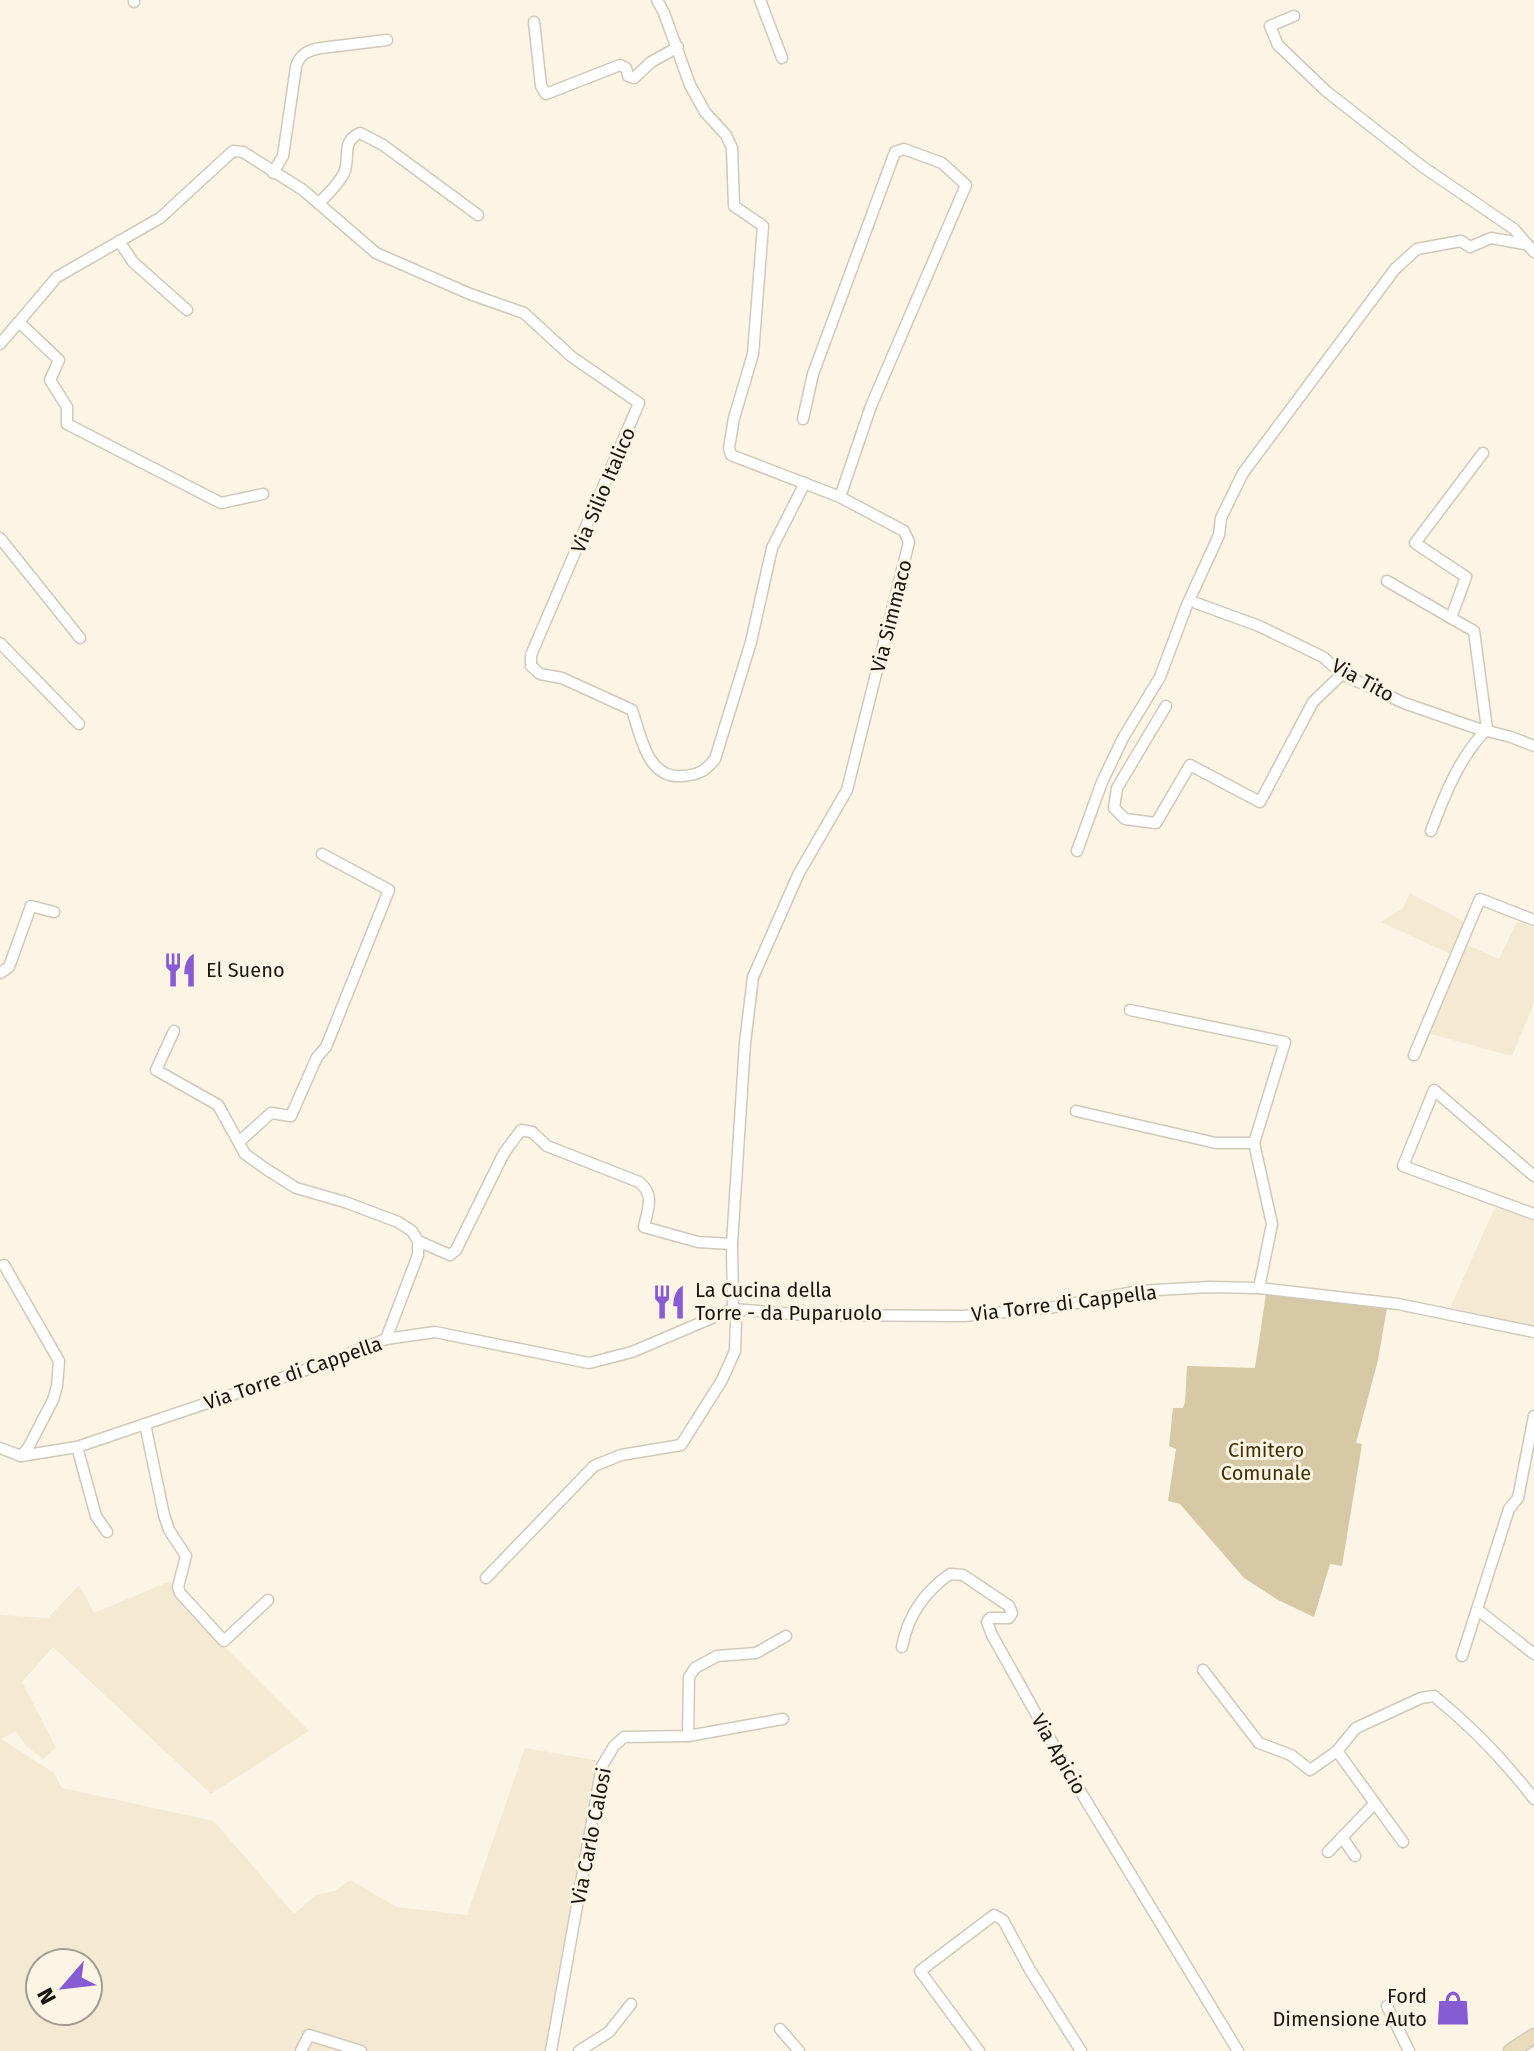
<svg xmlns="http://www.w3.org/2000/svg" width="1534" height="2051" viewBox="0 0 1534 2051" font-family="'Fira Sans',sans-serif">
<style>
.built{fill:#f4ead3;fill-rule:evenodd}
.green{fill:#d7c8a6}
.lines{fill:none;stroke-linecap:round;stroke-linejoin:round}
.street-casing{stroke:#d0c9ba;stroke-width:13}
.secondary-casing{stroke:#d0c9ba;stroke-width:17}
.street{stroke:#fff;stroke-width:10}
.secondary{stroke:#e8dcbc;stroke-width:14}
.labels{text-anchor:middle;stroke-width:6;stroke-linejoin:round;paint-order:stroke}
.street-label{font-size:20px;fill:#181510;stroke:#fcf5e5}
.poi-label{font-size:20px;fill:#181510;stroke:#fcf5e5;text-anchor:start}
.park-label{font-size:20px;fill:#413003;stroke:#fcf5e5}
</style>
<rect width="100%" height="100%" fill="#fcf5e5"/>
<!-- built -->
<g class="built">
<polygon points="1410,893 1469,924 1459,941 1499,959 1517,922 1534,928 1534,1003 1512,1056 1423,1032 1455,956 1381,922 1403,908"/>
<polygon points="1495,1207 1534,1221 1534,1326 1450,1308"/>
<path d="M170,1581L203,1625L309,1731L211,1794L53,1647L22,1682L56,1748L43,1759L26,1746L16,1731L1,1739L54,1773L62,1788L214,1821L294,1914L316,1895L335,1891L350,1880L397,1907L467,1915L525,1748L606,1762L557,2051H0V1615L48,1618L79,1585L94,1613ZM40,1963H88V2011H40Z"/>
</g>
<!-- green -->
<polygon class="green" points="1266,1294 1387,1308 1378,1360 1356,1443 1362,1444 1342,1566 1330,1564 1314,1617 1278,1600 1244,1578 1180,1504 1168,1501 1176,1449 1169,1446 1173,1408 1183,1408 1185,1402 1187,1366 1255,1368"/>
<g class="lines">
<!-- street casing -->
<g class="street-casing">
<g id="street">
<polyline points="760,0 782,58"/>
<polyline points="134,2 134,0"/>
<polyline points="1294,16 1270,26 1278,45 1326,91 1423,167 1514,229 1534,252"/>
<polyline points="534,22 541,86 546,94 620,65 626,68 628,76 634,78 651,62 678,47"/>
<path d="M273,173L283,156L296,67C299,54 309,50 321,48L387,40"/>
<path d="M319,203C328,194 338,185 344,173C351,157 340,142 360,133L383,145L478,215"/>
<polyline points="119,241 133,262 187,310"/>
<polyline points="19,322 59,360 50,380 67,407 67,424 221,503 263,494"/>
<path d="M0,344L57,277L160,218L233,151L243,152L303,190L376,253L470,294L524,313L572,357L639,403L531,655V666L540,674L562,678L632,710C641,736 647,779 682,776C699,775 705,771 715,759L751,642L772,548L805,483"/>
<polyline points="803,419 813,374 895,152 904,149 942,163 966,185 871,406 840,497"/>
<polyline points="0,538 80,638"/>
<polyline points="1387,581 1451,618"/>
<polyline points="1196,603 1259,626 1323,657 1342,674 1404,703 1476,728 1511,737 1534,746"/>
<polyline points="0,643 79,724"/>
<polyline points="1166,706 1117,788 1114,808 1125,819 1156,823 1190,765 1260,802 1313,702 1342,674"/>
<path d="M1431,831C1444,796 1460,756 1487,729L1474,631L1451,618L1466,577L1415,543L1483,453"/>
<polyline points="1077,851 1102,782 1123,738 1160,677 1187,605 1219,535 1221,518 1243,473 1395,269 1417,249 1461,241 1470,247 1491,238 1525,244"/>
<polyline points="0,973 9,967 31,906 54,912"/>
<polyline points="1130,1010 1285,1042 1254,1143 1272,1224 1259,1288"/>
<polyline points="174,1031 156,1070 218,1105 245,1154 266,1169 296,1188 345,1202 398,1222 412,1231 418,1241 418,1255 386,1339"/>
<polyline points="1414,1055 1480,899 1534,920"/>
<polyline points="1076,1111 1216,1143 1254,1143"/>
<polyline points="239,1142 271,1113 291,1116 317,1057 326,1047 389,890 322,854"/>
<polyline points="1534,1176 1434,1090 1403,1166 1534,1214"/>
<path d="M418,1241L450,1255L456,1250L504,1153L521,1130L532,1132L547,1146L639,1182C655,1195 648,1208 644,1227L698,1242L732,1244"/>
<polyline points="4,1265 59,1361 57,1386 53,1400 28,1448 21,1456"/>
<polyline points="145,1424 164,1515 169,1530 186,1556 178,1587 180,1593 224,1641 268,1600"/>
<polyline points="77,1447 96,1516 107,1532"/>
<polyline points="0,1448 21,1456 77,1447 317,1366 386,1339 435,1332 589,1363 632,1352 733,1309 805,1315 964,1316 1055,1307 1139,1291 1209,1287 1259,1288 1398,1304 1534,1332"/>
<polyline points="486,1578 594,1466 621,1455 681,1445 722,1380 735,1351 736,1320 733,1309 732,1244 745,1043 753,977 799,873 847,790 909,542 904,531 840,497 731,455 729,448 734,418 753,354 763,226 734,206 732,148 726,135 705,112 690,85 664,13 657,0"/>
<polyline points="1478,1610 1534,1654"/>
<path d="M902,1647C908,1615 924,1592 950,1574L963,1575L1009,1606L1012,1613L1009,1618H990L987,1622L992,1635L1068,1771L1238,2051"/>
<polyline points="1462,1656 1509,1509 1518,1498 1534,1416"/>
<path d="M1203,1670L1259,1743L1291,1755L1310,1770L1337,1751L1356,1728L1421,1698L1434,1696C1471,1726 1505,1761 1534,1799"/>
<polyline points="688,1736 689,1677 695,1668 717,1656 756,1653 786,1636"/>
<polyline points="1337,1751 1403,1842"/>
<polyline points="1342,1837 1355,1856"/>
<polyline points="1328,1852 1375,1803"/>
<polyline points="1387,2006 1409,2051"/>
<polyline points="780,2029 799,2051"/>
<polyline points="301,2051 309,2035 361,2051"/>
<polyline points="551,2051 602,1766 614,1746 624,1737 688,1736 783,1719"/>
<polyline points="579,2051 609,2032 631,2004"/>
<polyline points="979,2051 920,1971 994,1915 1003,1920 1030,1970 1081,2051"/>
</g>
</g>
<!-- secondary casing -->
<g class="secondary-casing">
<polyline id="secondary" points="1511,2051 1534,2036"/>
</g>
<!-- street -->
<use href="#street" class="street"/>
<!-- secondary -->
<use href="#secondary" class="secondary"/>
</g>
<!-- icons -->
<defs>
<g id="restaurant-bare" transform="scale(2.76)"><path d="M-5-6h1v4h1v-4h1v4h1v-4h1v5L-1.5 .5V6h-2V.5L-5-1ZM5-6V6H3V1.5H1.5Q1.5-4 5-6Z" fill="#865bd4" stroke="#fcf5e5" stroke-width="2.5" paint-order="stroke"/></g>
<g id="shop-bare" transform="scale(2.76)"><path d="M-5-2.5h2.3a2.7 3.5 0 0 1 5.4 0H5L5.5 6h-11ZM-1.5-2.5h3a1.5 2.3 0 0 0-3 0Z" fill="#865bd4" stroke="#fcf5e5" stroke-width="2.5" paint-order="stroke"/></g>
</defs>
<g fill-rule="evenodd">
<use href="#restaurant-bare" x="180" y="970"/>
<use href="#restaurant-bare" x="669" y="1302"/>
<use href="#shop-bare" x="1453" y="2008"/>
</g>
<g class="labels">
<!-- street labels -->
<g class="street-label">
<text transform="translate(603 490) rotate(-67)" y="7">Via Silio Italico</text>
<text transform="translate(891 616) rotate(-76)" y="7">Via Simmaco</text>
<text transform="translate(1363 680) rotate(29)" y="7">Via Tito</text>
<text transform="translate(1064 1303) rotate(-7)" y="7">Via Torre di Cappella</text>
<text transform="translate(293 1373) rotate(-19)" y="7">Via Torre di Cappella</text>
<text transform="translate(1059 1754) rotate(60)" y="7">Via Apicio</text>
<text transform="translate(591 1836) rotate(-79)" y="7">Via Carlo Calosi</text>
</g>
<!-- poi labels -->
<g class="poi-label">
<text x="206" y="977">El Sueno</text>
<text x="695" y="1297">La Cucina della<tspan x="695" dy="23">Torre - da Puparuolo</tspan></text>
<text x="1427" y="2003" text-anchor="end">Ford<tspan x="1427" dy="23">Dimensione Auto</tspan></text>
</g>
<!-- park labels -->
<g class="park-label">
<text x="1266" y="1457">Cimitero<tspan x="1266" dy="23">Comunale</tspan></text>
</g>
</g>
<!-- north arrow -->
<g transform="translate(64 1987) rotate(242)"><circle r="38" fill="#fcf5e5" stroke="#a19b90" stroke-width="2"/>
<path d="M0-6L14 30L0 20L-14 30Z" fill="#865bd4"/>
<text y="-12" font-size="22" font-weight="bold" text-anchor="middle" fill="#181510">N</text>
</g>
</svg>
